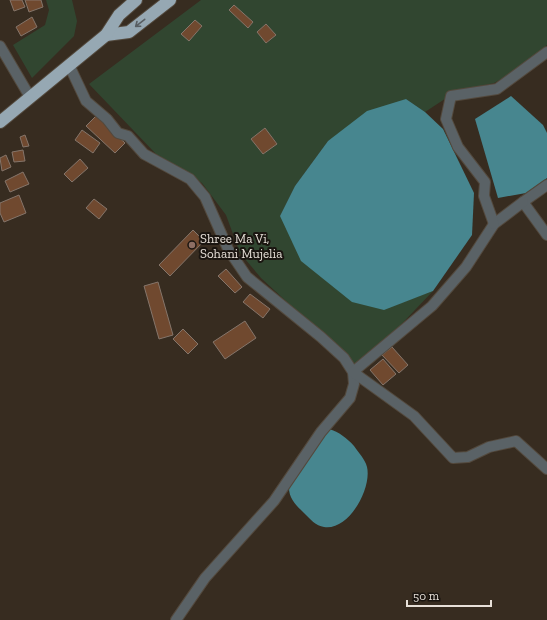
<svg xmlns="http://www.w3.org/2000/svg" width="547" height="620" viewBox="0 0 547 620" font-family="'Zilla Slab',serif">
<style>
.green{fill:#314630;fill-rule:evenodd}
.water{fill:#47868f}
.building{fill:#70492f;stroke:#85756a}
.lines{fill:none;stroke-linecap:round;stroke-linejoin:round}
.minor-casing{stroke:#53493d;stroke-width:12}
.highway-casing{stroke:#53493d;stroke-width:14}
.minor{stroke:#5a6266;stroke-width:10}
.highway{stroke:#96a8b3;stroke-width:12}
.oneway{stroke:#585e62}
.education-dot{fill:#8d6e63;stroke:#1a1510;stroke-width:1.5}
.labels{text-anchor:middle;stroke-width:4;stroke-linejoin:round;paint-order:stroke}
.poi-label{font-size:13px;fill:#e7e0d8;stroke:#1a1510;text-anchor:start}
</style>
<rect width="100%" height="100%" fill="#372c20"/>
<!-- green -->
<g class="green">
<polygon points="46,0 72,0 77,21 74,36 32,78 13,45 45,25 49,10"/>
<path d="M201,0H547V45L522,68L494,83L457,91L425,112L406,99L328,141L295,186L280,216L384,309L433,291L394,332L355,365L261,278L240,253L226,215L202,183L156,154L89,84ZM234,5L253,22L248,28L229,10ZM195,20L202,27L189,40L181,34ZM266,24L276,35L267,43L257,32ZM265,128L277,143L263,154L251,139Z"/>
</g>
<!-- water -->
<g class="water">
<polygon points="511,96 543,125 547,133 547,178 526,193 498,198 475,119"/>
<polygon points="406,99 425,112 443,129 474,193 472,235 433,291 384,310 352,302 301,261 280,216 295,186 328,141 367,111"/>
<path d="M329,429C339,432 347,438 354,446C358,452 365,459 367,467C372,488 349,531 324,527C316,526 310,519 304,513C296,505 288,498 289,485Z"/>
</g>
<!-- building -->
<g class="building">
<polygon points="10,0 22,0 25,7 14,11"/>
<polygon points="25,0 41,0 43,7 29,12"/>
<polygon points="234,5 253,22 248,28 229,10"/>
<polygon points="32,17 37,27 21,36 16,27"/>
<polygon points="195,20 202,26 189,41 181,34"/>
<polygon points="266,24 276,35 266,43 257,32"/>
<polygon points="96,116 125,143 115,153 86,126"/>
<polygon points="265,128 277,144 263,154 251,139"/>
<polygon points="82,130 100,143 93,153 75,140"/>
<polygon points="25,135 29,146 23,147 20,137"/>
<polygon points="23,150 25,161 14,162 12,152"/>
<polygon points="6,155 11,167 2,171 0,158"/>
<polygon points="80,159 88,168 72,182 64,174"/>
<polygon points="23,172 29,184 10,192 5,181"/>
<polygon points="19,195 26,213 4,222 0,213 0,203"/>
<polygon points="94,199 107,209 99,219 86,208"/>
<polygon points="193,230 204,241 170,276 159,265"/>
<polygon points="226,269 242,287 235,293 218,276"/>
<polygon points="158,282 173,335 159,339 144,286"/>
<polygon points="250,294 270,309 263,318 243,302"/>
<polygon points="245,321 256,338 225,359 213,342"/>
<polygon points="183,329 198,344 188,354 173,339"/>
<polygon points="392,347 408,365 399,373 382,355"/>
<polygon points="383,359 396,374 383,385 370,370"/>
</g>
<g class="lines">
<!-- minor casing -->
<g class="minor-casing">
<g id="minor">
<polyline points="0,46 30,97"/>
<polyline points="69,65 86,101 107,119 118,133 128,136 144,154 190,179 205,197 228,249 247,277 321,337 344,358 353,372 354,384 350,398 321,432 274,501 205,578 176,620"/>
<polyline points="547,185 523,202 547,235"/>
<polyline points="523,202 494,224 466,267 432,306 353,372 414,416 453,458 468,457 489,447 516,441 547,469"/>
<polyline points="494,224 484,196 485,182 458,147 446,119 451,96 497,89 547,52"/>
</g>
</g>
<!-- highway casing -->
<g class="highway-casing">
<g id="highway">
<polyline points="106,35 129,32 170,0"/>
<polyline points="0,122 106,35 119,15 136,0"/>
</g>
</g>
<!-- minor -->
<use href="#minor" class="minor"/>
<!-- highway -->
<use href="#highway" class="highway"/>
</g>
<!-- one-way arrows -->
<defs><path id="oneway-shaft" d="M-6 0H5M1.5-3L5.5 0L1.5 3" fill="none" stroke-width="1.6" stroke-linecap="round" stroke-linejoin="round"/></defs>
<use class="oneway" href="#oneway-shaft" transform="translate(140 23) rotate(142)"/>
<!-- markers -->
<circle class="education-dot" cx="192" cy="245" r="4"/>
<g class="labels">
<!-- poi labels -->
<g class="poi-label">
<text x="200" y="243">Shree Ma Vi,<tspan x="200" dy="15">Sohani Mujelia</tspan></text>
</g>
</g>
<!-- scale -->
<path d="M407 600v6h84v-6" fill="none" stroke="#e7e0d8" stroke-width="2"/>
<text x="413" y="600" font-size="12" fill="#e7e0d8" stroke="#1a1510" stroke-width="3" paint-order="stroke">50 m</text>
</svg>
